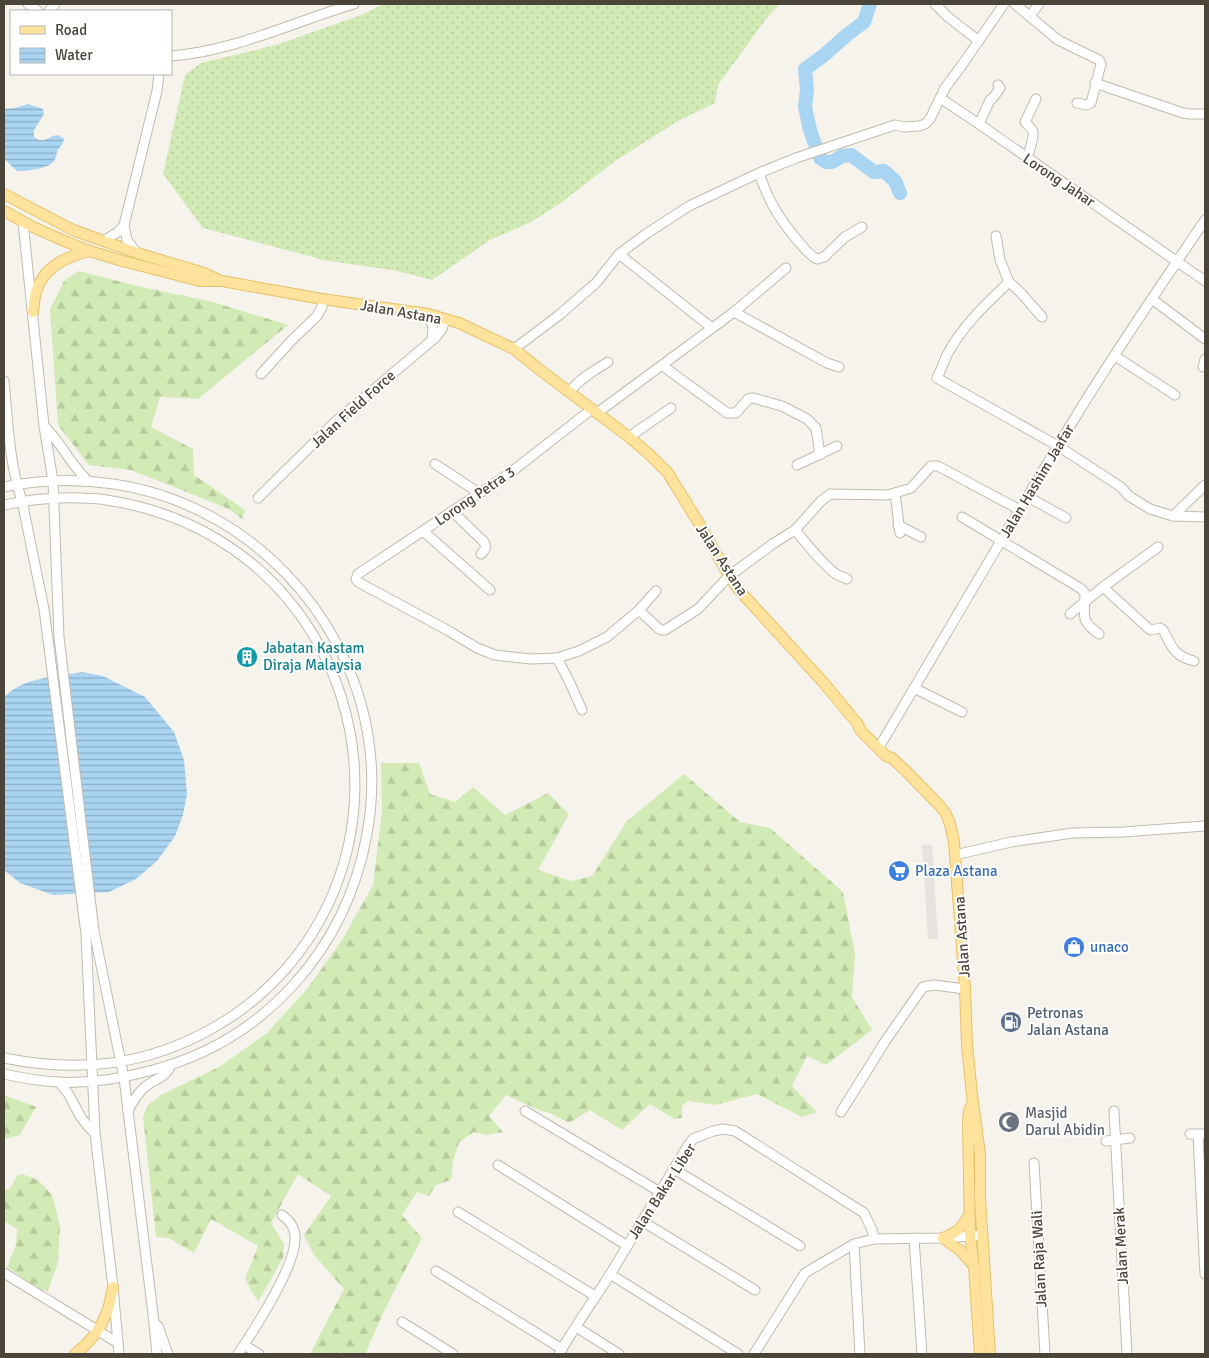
<svg xmlns="http://www.w3.org/2000/svg" width="1209" height="1358" viewBox="0 0 1209 1358" font-family="Signika,sans-serif">
<style>
.grass{fill:url(#grass-dots)}
.forest{fill:url(#forest-firs)}
.parking{fill:#e5e3e0}
.water{fill:url(#water-rules)}
.lines{fill:none;stroke-linecap:round;stroke-linejoin:round}
.river{stroke:#a9d4f2;stroke-width:14}
.minor-casing{stroke:#c2bbae;stroke-width:11}
.major-casing{stroke:#e6c16a;stroke-width:12}
.minor{stroke:#fff;stroke-width:9}
.major{stroke:#ffe39c;stroke-width:10}
.labels{text-anchor:middle;stroke-width:4;stroke-linejoin:round;paint-order:stroke}
.street-label{font-size:15px;fill:#4b4439;stroke:#fff}
.culture-label{font-size:15px;fill:#0d838f;stroke:#fff;text-anchor:start}
.shop-label{font-size:15px;fill:#366cbe;stroke:#fff;text-anchor:start}
.service-label{font-size:15px;fill:#4e5e75;stroke:#fff;text-anchor:start}
.worship-label{font-size:15px;fill:#5b616d;stroke:#fff;text-anchor:start}
</style>
<defs>
<pattern id="grass-dots" width="8" height="8" patternUnits="userSpaceOnUse" patternTransform="scale(1.25)"><rect width="8" height="8" fill="#d2eab5"/><path d="M2 2h.1M6 6h.1" fill="none" stroke="#b6ca9c" stroke-width="1.8" stroke-linecap="round"/></pattern>
<pattern id="forest-firs" width="22" height="20" patternUnits="userSpaceOnUse" patternTransform="scale(1.25)"><rect width="22" height="20" fill="#d2eab5"/><path d="M5 1l3.5 6h-7zM16 11l3.5 6h-7z" fill="#b6ca9c"/></pattern>
<pattern id="water-rules" width="6" height="5" patternUnits="userSpaceOnUse" patternTransform="scale(1.25)"><rect width="6" height="5" fill="#a9d4f2"/><path d="M0 2.5h6" fill="none" stroke="#8caec5"/></pattern>
</defs>
<rect width="100%" height="100%" fill="#f6f3ec"/>
<!-- grass -->
<polygon class="grass" points="384,4 780,4 769,15 718,85 715,103 678,121 615,161 558,205 531,222 490,240 432,280 397,271 324,260 203,228 163,174 185,75 201,63 276,45 361,15"/>
<!-- forest -->
<g class="forest">
<polygon points="79,271 137,286 213,302 288,325 198,399 160,397 151,427 193,449 194,475 245,510 242,519 229,509 131,470 89,465 58,425 50,309 64,281"/>
<polygon points="381,763 419,763 430,794 455,802 473,787 505,815 548,793 569,814 538,870 571,881 592,876 627,821 684,774 740,822 770,828 843,892 855,954 852,997 872,1030 826,1065 807,1056 792,1086 817,1112 802,1117 757,1094 715,1105 688,1101 682,1106 682,1118 674,1119 650,1104 622,1130 590,1110 569,1123 552,1114 539,1110 506,1095 489,1116 503,1132 486,1135 474,1132 459,1142 453,1161 451,1180 436,1185 429,1196 417,1192 402,1215 422,1238 385,1309 365,1354 310,1354 344,1289 314,1255 304,1235 331,1196 298,1174 271,1223 284,1244 283,1258 258,1302 245,1279 258,1246 211,1219 194,1253 169,1238 156,1237 143,1117 148,1105 161,1095 219,1067 267,1033 307,989 342,940 373,885 382,812"/>
<polygon points="4,1095 36,1107 20,1135 5,1139 4,1138"/>
<path d="M22,1174L38,1180L52,1195L60,1225L58,1263L48,1291C35,1289 18,1274 7,1267L16,1245L17,1229L4,1221V1189L9,1190L17,1176Z"/>
</g>
<!-- parking -->
<polygon class="parking" points="922,845 932,845 938,939 928,939"/>
<!-- water -->
<g class="water">
<path d="M28,104L43,109L44,114L34,130V137C45,145 47,136 58,135L64,139C63,144 61,146 58,149C56,153 57,157 54,161C48,169 27,171 17,171L4,159V109L15,108Z"/>
<path d="M82,672L103,676L145,697L174,732L184,760L187,794L183,815L175,836L157,861L136,879L109,892L53,895L20,883L4,870V697C24,677 55,677 82,672Z"/>
</g>
<g class="lines">
<!-- river -->
<polyline class="river" points="870,4 864,22 848,34 823,56 805,69 807,90 805,107 810,130 820,158 826,162 832,162 842,156 851,155 874,172 884,171 895,181 900,193"/>
<!-- minor casing -->
<g class="minor-casing">
<g id="minor">
<polyline points="28,4 38,11"/>
<polyline points="935,4 948,17 979,41"/>
<polyline points="1015,4 1058,40 1099,60 1101,64 1091,103 1086,105 1077,103"/>
<polyline points="49,11 55,4"/>
<polyline points="1030,16 1039,4"/>
<path d="M171,56C235,51 293,22 354,4"/>
<polyline points="1095,83 1183,113 1189,114 1205,114"/>
<polyline points="940,98 979,124 1205,281"/>
<polyline points="979,124 990,100 993,98 1000,88 998,85"/>
<path d="M1027,158C1029,152 1034,138 1033,132C1032,128 1027,125 1025,122L1036,99"/>
<path d="M759,173C769,202 778,217 798,241C804,248 809,255 817,259L824,257L845,237L862,227"/>
<polyline points="23,222 44,426 53,481 59,637 94,931 124,1078 153,1314 157,1354"/>
<polyline points="124,225 127,240 137,253"/>
<polyline points="996,236 1000,260 1009,282 1020,292 1042,317"/>
<polyline points="103,241 118,232 124,225 157,91 159,74"/>
<polyline points="619,254 712,328"/>
<path d="M1009,282C987,303 963,325 948,353C944,361 941,370 937,378L1058,446L1121,487L1129,496L1150,509L1173,516L1205,517"/>
<polyline points="1152,299 1205,339"/>
<polyline points="734,312 827,363 839,367"/>
<polyline points="428,314 433,327 432,340"/>
<polyline points="514,349 558,316 596,283 619,254 646,234 689,206 759,173 796,158 895,125 904,127 919,126 925,124 930,119 945,88 962,65 1004,4"/>
<polyline points="1115,356 1175,395"/>
<polyline points="663,366 727,413 736,413 748,399 753,398 782,406 807,419 816,428 820,455"/>
<polyline points="1203,367 1205,359"/>
<polyline points="261,374 292,340 317,316 322,307 322,299"/>
<path d="M4,381C8,421 9,463 22,501L44,609L86,934L95,1133L113,1287L119,1354"/>
<path d="M569,392C580,379 593,371 608,362"/>
<polyline points="597,413 734,312 786,268"/>
<path d="M44,426C61,442 70,464 88,481"/>
<polyline points="629,437 671,408"/>
<polyline points="435,464 479,493"/>
<polyline points="797,465 837,446"/>
<path d="M4,487C77,472 154,483 219,521C269,550 310,593 337,644C368,702 379,769 367,834C346,950 264,1042 149,1071C119,1079 89,1084 57,1082C39,1081 22,1078 4,1074"/>
<polyline points="895,493 900,533"/>
<polyline points="1028,497 1066,518"/>
<polyline points="258,498 335,422 436,337 442,329 445,319"/>
<path d="M4,505C31,499 53,497 81,498C89,499 98,498 106,500C147,506 187,520 222,542C338,614 386,765 334,891C310,949 268,997 213,1028C146,1066 79,1073 4,1058"/>
<path d="M452,511L484,542C487,548 485,550 481,554"/>
<polyline points="1173,516 1205,485"/>
<path d="M962,517L1080,588L1085,593C1085,615 1079,620 1099,634"/>
<polyline points="898,525 921,537"/>
<path d="M795,530C807,544 822,564 836,574C839,576 844,577 847,579"/>
<polyline points="423,531 490,590"/>
<path d="M1103,587L1148,628L1151,630L1160,628L1163,630C1172,647 1174,656 1194,661"/>
<polyline points="639,610 656,591"/>
<polyline points="1070,614 1103,587 1158,547"/>
<polyline points="557,658 531,659 495,655 477,648 449,631 358,582 356,579 358,574 510,473 592,409"/>
<polyline points="914,688 962,712"/>
<polyline points="582,710 570,683 557,658 579,651 607,637 639,610 658,628 661,630 665,630 698,609 729,576 774,543 795,530 821,501 830,494 887,495 895,493 911,488 931,466 938,466 1020,510"/>
<path d="M877,747L881,744C947,633 1011,522 1078,413C1118,347 1162,284 1205,220"/>
<polyline points="955,855 1011,842 1073,833 1123,832 1205,826"/>
<path d="M59,1082C62,1087 66,1090 69,1095C78,1111 80,1120 95,1133"/>
<path d="M128,1111C133,1102 137,1093 145,1087C154,1079 166,1078 170,1066"/>
<polyline points="525,1111 660,1192"/>
<polyline points="1114,1111 1127,1354"/>
<polyline points="841,1112 886,1040 923,987 934,985 965,989"/>
<polyline points="1190,1134 1205,1134"/>
<polyline points="1198,1135 1205,1274"/>
<polyline points="1106,1141 1130,1138"/>
<polyline points="1034,1163 1045,1354"/>
<polyline points="498,1165 626,1245"/>
<polyline points="674,1169 800,1246"/>
<polyline points="458,1212 595,1296"/>
<polyline points="642,1221 755,1290"/>
<polyline points="914,1238 922,1354"/>
<polyline points="854,1244 860,1354"/>
<polyline points="436,1271 562,1349"/>
<polyline points="4,1273 118,1343"/>
<polyline points="610,1274 738,1354"/>
<polyline points="402,1322 453,1354"/>
<polyline points="158,1326 168,1354"/>
<polyline points="576,1327 619,1354"/>
<polyline points="244,1345 259,1354"/>
<path d="M238,1354C254,1330 297,1265 295,1237C295,1227 290,1221 282,1215"/>
<path d="M559,1354C575,1326 594,1300 611,1273C636,1231 662,1189 687,1147L693,1139L713,1131L723,1129L735,1131L746,1138L864,1213L872,1230L874,1239"/>
<polyline points="754,1354 805,1273 854,1244 874,1239 943,1238 983,1235"/>
</g>
</g>
<!-- major casing -->
<g class="major-casing">
<g id="major">
<polyline points="4,194 73,230 137,253 204,273 219,280"/>
<polyline points="4,211 33,227 69,243 90,251 119,260 200,281 222,281 322,299 428,314 459,323 514,349 544,373 629,437 650,455 668,473 703,530 729,576 738,589 823,682 857,723 861,731 886,756 892,758 905,770 940,806 946,814 950,824 954,842 965,989 967,1044 972,1095 980,1154 980,1199 990,1354"/>
<path d="M33,312C34,306 34,298 36,292C43,267 67,256 90,251"/>
<polyline points="972,1104 969,1111 968,1122 970,1235 974,1266 980,1354"/>
<polyline points="943,1238 961,1251 973,1265"/>
<path d="M943,1238C958,1232 961,1229 969,1215"/>
<path d="M75,1354C88,1344 100,1330 106,1314C110,1306 111,1296 113,1287"/>
</g>
</g>
<!-- minor -->
<use href="#minor" class="minor"/>
<!-- major -->
<use href="#major" class="major"/>
</g>
<!-- icons -->
<defs>
<g id="building-disc" transform="scale(1.125)"><circle r="9.5" fill="#0f9aa8" stroke="#fff"/><path d="M-4-6H4V6H1V3H-1V6H-4ZM-2.5-4.3h1.7v1.8h-1.7ZM.8-4.3h1.7v1.8H.8ZM-2.5-1h1.7V.8h-1.7ZM.8-1h1.7V.8H.8Z" fill="#fff"/></g>
<g id="supermarket-disc" transform="scale(1.125)"><circle r="9.5" fill="#3f7fe0" stroke="#fff"/><path d="M-6-5.5h2.5l.6 2H6L4.5 2H-2.5L-4.4-4H-6ZM-1.5 3.2a1.3 1.3 0 1 0 .1 0ZM3 3.2a1.3 1.3 0 1 0 .1 0Z" fill="#fff"/></g>
<g id="shop-disc" transform="scale(1.125)"><circle r="9.5" fill="#3f7fe0" stroke="#fff"/><path d="M-5-2.5h2.3a2.7 3.5 0 0 1 5.4 0H5L5.5 6h-11ZM-1.5-2.5h3a1.5 2.3 0 0 0-3 0Z" fill="#fff"/></g>
<g id="fuel-disc" transform="scale(1.125)"><circle r="9.5" fill="#5c6f8a" stroke="#fff"/><path d="M-5.5-6h7V0h2V4h1.3V-2.5L3-4.5l.8-.8L6-3V5H2.5V1h-1V6h-7ZM-4.2-4.7v3.2H.2V-4.7Z" fill="#fff"/></g>
<g id="mosque-disc" transform="scale(1.125)"><circle r="9.5" fill="#6b7280" stroke="#fff"/><path d="M3.5-4.9A6 6 0 1 0 3.5 4.9A5 5 0 1 1 3.5-4.9Z" fill="#fff"/></g>
</defs>
<g fill-rule="evenodd">
<use href="#building-disc" x="247" y="657"/>
<use href="#supermarket-disc" x="899" y="871"/>
<use href="#shop-disc" x="1074" y="947"/>
<use href="#fuel-disc" x="1011" y="1022"/>
<use href="#mosque-disc" x="1009" y="1122"/>
</g>
<g class="labels">
<!-- street labels -->
<g class="street-label">
<text transform="translate(1059 180) rotate(34)" y="5">Lorong Jahar</text>
<text transform="translate(401 312) rotate(10)" y="5">Jalan Astana</text>
<text transform="translate(353 409) rotate(-42)" y="5">Jalan Field Force</text>
<text transform="translate(1037 481) rotate(-59)" y="5">Jalan Hashim Jaafar</text>
<text transform="translate(475 496) rotate(-34)" y="5">Lorong Petra 3</text>
<text transform="translate(722 560) rotate(57)" y="5">Jalan Astana</text>
<text transform="translate(962 937) rotate(-94)" y="5">Jalan Astana</text>
<text transform="translate(662 1191) rotate(-57)" y="5">Jalan Bakar Liber</text>
<text transform="translate(1121 1246) rotate(-93)" y="5">Jalan Merak</text>
<text transform="translate(1039 1259) rotate(-93)" y="5">Jalan Raja Wali</text>
</g>
<!-- culture labels -->
<g class="culture-label">
<text x="263" y="653">Jabatan Kastam<tspan x="263" dy="17">Diraja Malaysia</tspan></text>
</g>
<!-- shop labels -->
<g class="shop-label">
<text x="915" y="876">Plaza Astana</text>
<text x="1090" y="952">unaco</text>
</g>
<!-- service labels -->
<g class="service-label">
<text x="1027" y="1018">Petronas<tspan x="1027" dy="17">Jalan Astana</tspan></text>
</g>
<!-- worship labels -->
<g class="worship-label">
<text x="1025" y="1118">Masjid<tspan x="1025" dy="17">Darul Abidin</tspan></text>
</g>
</g>
<!-- border -->
<rect width="1209" height="1358" fill="none" stroke="#4b4439" stroke-width="10"/>
<!-- legend -->
<rect x="10" y="10" width="162" height="65" fill="#ffffff" stroke="#b7b4b0"/>
<rect x="20" y="26" width="25" height="8" fill="#ffe39c" stroke="#b7b4b0"/>
<text x="55" y="35" font-size="15" fill="#4b4439">Road</text>
<rect x="20" y="48" width="25" height="15" fill="url(#water-rules)" stroke="#b7b4b0"/>
<text x="55" y="60" font-size="15" fill="#4b4439">Water</text>
</svg>
